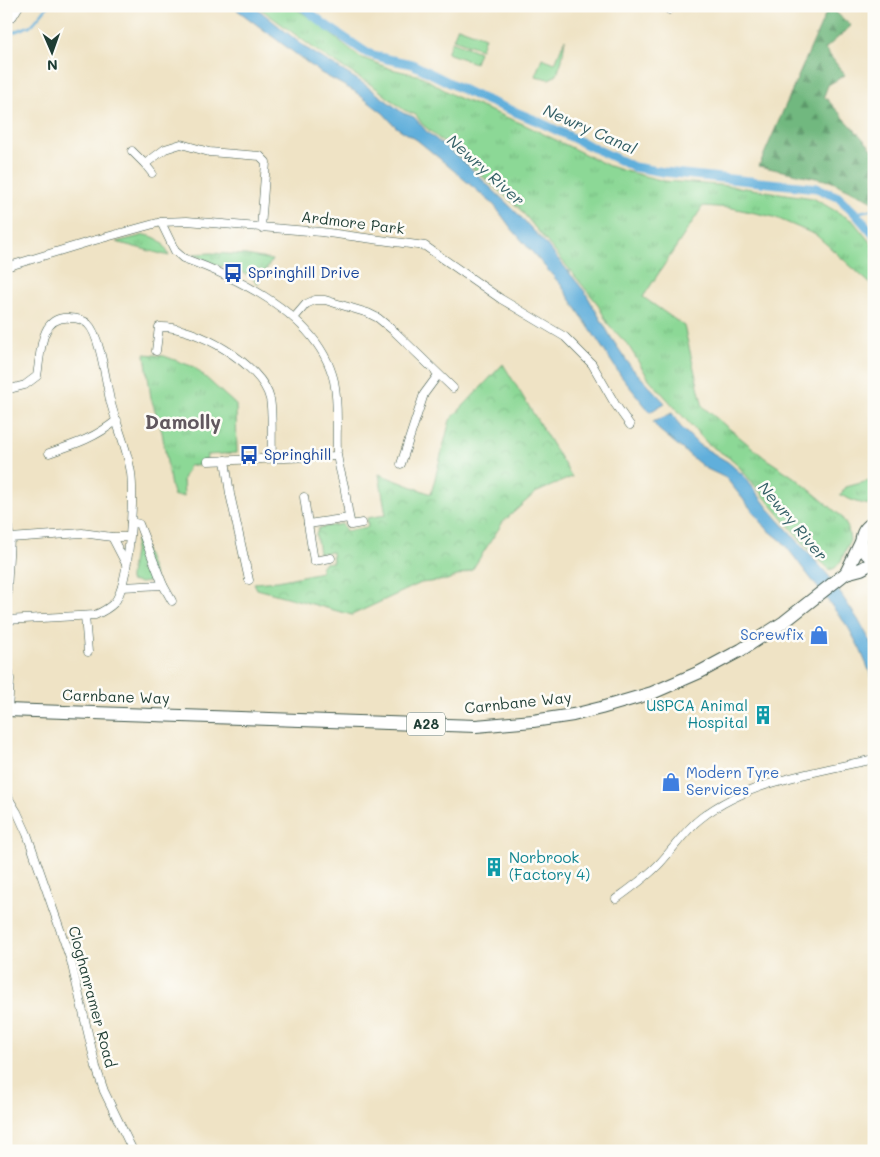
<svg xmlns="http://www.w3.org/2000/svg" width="880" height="1157" viewBox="0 0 880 1157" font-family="Mali,sans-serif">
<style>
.grass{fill:url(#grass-tufts);stroke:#568a65}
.forest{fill:url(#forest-firs);stroke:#487a5a}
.park{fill:url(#park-crowns);stroke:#568a65}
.pitch{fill:#8cd896;stroke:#568a65}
.water{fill:#61afdb;stroke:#407688}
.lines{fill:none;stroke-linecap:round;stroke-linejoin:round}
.stream{stroke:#61afdb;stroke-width:2.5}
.canal{stroke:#61afdb;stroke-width:9}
.minor-casing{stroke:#3e564a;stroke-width:9}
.trunk-casing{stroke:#3e564a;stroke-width:14}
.minor{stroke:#fff;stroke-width:8}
.trunk{stroke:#fff;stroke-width:12}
.labels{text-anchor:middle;stroke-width:5;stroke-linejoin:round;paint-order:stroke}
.shield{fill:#fdfcf7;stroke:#62766e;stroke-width:1}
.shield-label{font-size:14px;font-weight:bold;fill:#1f3d34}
.street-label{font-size:15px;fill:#1f3d34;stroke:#fdfcf7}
.transit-label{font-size:15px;fill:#164399;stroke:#fdfcf7;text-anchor:start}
.shop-label{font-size:15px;fill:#366cbe;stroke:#fdfcf7;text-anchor:end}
.culture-label{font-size:15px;fill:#0d838f;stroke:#fdfcf7;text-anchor:end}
.water-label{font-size:16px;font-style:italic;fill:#335f66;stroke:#fdfcf7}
.district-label{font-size:20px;font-weight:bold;fill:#61585f;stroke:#fdfcf7}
</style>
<defs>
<pattern id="grass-tufts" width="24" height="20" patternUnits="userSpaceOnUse" patternTransform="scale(1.25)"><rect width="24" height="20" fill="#8cd896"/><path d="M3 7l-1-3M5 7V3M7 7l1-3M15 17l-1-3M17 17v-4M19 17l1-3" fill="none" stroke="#78ba82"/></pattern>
<pattern id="forest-firs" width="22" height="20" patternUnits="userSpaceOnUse" patternTransform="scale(1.25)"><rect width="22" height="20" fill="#71b87f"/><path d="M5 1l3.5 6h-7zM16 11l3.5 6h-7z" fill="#5c9769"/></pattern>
<pattern id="park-crowns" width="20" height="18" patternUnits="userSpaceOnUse" patternTransform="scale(1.25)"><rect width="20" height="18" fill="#8cd896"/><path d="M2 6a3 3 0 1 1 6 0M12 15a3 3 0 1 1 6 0" fill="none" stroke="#78ba82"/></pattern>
</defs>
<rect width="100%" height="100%" fill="#fdfcf7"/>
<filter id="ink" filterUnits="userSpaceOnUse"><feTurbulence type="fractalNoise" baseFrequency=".02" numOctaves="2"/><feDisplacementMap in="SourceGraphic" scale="10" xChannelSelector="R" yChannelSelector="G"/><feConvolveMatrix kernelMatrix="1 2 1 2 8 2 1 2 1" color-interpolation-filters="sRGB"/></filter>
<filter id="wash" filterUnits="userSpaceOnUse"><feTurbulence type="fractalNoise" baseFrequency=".0096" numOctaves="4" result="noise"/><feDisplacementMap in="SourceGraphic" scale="20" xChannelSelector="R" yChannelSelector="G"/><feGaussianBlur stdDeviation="1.12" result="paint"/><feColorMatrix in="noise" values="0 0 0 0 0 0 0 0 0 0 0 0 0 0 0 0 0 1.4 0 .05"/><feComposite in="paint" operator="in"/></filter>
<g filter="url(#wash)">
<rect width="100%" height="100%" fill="#efe3c5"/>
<!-- grass -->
<g class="grass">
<polygon points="257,6 292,6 312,19 360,57 391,69 421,76 456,97 523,124 609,166 625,171 664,181 731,186 813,198 853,221 874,247 874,287 816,235 774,217 732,208 703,206 643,297 684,326 703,407 765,458 798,480 841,516 848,528 850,540 841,561 835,568 830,570 811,552 734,461 708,444 649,379 628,345 608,324 597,303 519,208 422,124 416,115 404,110 376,88 320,53"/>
<polygon points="565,39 562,60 557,75 549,79 535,76 542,58 555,63"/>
<path d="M145,235C159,237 164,243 169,256L116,242Z"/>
<polygon points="211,253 246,255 272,260 257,285 253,278 226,264 221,267 193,254"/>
<polygon points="145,354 164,356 194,367 236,405 237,453 207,455 206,464 189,466 183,479 184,496 174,496 171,487 162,432 151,398"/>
<polygon points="872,480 874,481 874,506 856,502 840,495 846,487"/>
<polygon points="136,540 140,540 142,543 155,577 153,581 141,583 130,581 130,575"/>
</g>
<!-- forest -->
<polygon class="forest" points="829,6 851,26 825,49 845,75 828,85 824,96 874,151 874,201 830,181 759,166"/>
<!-- park -->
<polygon class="park" points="503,364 572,477 535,493 503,522 472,570 447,580 421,583 352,615 257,589 254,583 278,581 321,572 321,567 324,563 333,562 332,552 319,553 316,534 319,528 342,524 346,531 368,527 367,518 386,515 379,474 431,494 450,420"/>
<!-- pitch -->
<g class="pitch">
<polygon points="458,27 485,37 481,49 453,39"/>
<polygon points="452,41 479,52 475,63 447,53"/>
</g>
<!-- water -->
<g class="water">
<polygon points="229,6 254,6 306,48 364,84 403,113 414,117 427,132 465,163 515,211 545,243 585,292 612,339 631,367 665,403 650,412 621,376 561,285 511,228 494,205 439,158 417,140 396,127 383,113 354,91 321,73 236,9"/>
<polygon points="672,413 680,426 699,445 728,462 744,476 769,509 828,575 861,624 874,648 874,682 860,649 848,627 782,541 767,529 726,478 705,468 658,429 653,422"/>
</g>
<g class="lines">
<!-- stream -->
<g class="stream">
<polyline points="6,35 32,25 48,6"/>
<polyline points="855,213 874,209"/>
</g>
<!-- canal -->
<polyline class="canal" points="302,6 324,24 367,53 387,59 412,64 474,95 535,120 634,167 664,172 817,188 838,197 855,213 874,235"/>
</g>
</g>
<g filter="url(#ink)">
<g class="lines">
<!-- minor casing -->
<g class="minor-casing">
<g id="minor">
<polyline points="669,10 670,6"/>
<polyline points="6,20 13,16 19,6"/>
<polyline points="132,151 145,164 165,149 181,144 209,152 260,156 266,162 261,228"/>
<polyline points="145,164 152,173"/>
<path d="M161,222L175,251L183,258C241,279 319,316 334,381C339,405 336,429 337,453C338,466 343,479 345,491C347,502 348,514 351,525L362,523"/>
<polyline points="6,267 92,241 161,222 187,221 321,232 425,246 501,299 565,337 592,364 615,404 630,425"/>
<polyline points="294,318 306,304 315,300 325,300 368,313 378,318 395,332 453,388"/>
<path d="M156,351L159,327C194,325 262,364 270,399C273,413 271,442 272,458"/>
<path d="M6,390L25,385L37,376C41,354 39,315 70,318C76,318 84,320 88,324C100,335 106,382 110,400C116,424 127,447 131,473C134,497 130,585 114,603C109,608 102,612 95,615L6,620"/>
<path d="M49,453C76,444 95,438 117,420"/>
<polyline points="225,460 230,494 249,580"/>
<polyline points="208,461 337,456"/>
<polyline points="401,464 424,394 438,375"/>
<polyline points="304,497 308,524"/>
<polyline points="6,517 10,538 6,609"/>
<polyline points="112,537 126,564"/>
<polyline points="10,538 82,533 112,537 129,537"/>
<polyline points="331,558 314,561 308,524 349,518"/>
<polyline points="163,585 172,601"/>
<polyline points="122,587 163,585 139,524 131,522"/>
<polyline points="85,616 88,652"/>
<polyline points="6,656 10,679 8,710"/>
<polyline points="6,794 17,812 27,834 71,961 96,1067 104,1091 133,1151"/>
<path d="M616,899C631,888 647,877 660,863C675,847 685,830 701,818C748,781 817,772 874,759"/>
</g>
</g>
<!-- trunk casing -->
<g class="trunk-casing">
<g id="trunk">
<path d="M874,522C858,531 857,550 874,559"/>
<polyline points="846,573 861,542"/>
<polyline points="6,710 476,726 533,721 573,715 601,708 652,693 700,672 741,650 784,622 846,573 861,569 874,562"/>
</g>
</g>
<!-- minor -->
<use href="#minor" class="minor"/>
<!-- trunk -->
<use href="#trunk" class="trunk"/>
</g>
</g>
<!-- icons -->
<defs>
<g id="bus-bare" transform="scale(1.5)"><path d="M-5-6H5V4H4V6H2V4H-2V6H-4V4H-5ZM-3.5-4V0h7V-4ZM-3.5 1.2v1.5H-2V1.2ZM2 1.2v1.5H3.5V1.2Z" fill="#1a4fb4" stroke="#fdfcf7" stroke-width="2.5" paint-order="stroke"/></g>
<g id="shop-bare" transform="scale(1.5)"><path d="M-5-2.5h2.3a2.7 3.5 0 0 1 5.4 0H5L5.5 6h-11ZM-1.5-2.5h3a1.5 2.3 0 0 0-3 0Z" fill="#3f7fe0" stroke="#fdfcf7" stroke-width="2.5" paint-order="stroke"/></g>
<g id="building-bare" transform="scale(1.5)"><path d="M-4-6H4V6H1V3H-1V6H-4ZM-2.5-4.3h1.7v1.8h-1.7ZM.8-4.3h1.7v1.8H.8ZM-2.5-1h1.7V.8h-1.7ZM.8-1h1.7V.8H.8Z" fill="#0f9aa8" stroke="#fdfcf7" stroke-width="2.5" paint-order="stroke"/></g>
</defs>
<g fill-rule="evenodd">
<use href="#bus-bare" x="233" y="273"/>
<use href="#bus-bare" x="249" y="455"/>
<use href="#shop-bare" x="819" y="635"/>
<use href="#building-bare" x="763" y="715"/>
<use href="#shop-bare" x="671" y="782"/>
<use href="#building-bare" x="494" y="867"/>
</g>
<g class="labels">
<!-- shield labels -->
<rect class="shield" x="407" y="712.5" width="38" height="23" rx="4"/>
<g class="shield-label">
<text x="426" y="729">A28</text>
</g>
<!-- street labels -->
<g class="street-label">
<text transform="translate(353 223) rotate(7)" y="5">Ardmore Park</text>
<text transform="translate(116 697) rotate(2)" y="5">Carnbane Way</text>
<text transform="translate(518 703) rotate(-6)" y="5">Carnbane Way</text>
<text transform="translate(92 997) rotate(75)" y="5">Cloghanramer Road</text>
</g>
<!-- transit labels -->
<g class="transit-label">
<text x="248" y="278">Springhill Drive</text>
<text x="264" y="460">Springhill</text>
</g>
<!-- shop labels -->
<g class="shop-label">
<text x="804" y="640">Screwfix</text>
<text x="686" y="778" text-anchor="start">Modern Tyre<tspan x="686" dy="17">Services</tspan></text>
</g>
<!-- culture labels -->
<g class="culture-label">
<text x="748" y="711">USPCA Animal<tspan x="748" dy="17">Hospital</tspan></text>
<text x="509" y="863" text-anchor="start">Norbrook<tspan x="509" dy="17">(Factory 4)</tspan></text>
</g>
<!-- water labels -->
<g class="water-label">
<text transform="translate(590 129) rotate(24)" y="6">Newry Canal</text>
<text transform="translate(486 170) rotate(42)" y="6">Newry River</text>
<text transform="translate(793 521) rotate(50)" y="6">Newry River</text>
</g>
<!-- district labels -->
<g class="district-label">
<text x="183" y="429">Damolly</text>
</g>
</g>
<!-- margin -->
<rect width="880" height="1157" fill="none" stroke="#fdfcf7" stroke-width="25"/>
<!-- north arrow -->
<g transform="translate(52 52) rotate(178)" stroke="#fdfcf7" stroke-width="4" paint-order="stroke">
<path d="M0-4L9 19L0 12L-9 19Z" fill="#1f3d34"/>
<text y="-8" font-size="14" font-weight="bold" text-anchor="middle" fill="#1f3d34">N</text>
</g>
</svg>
